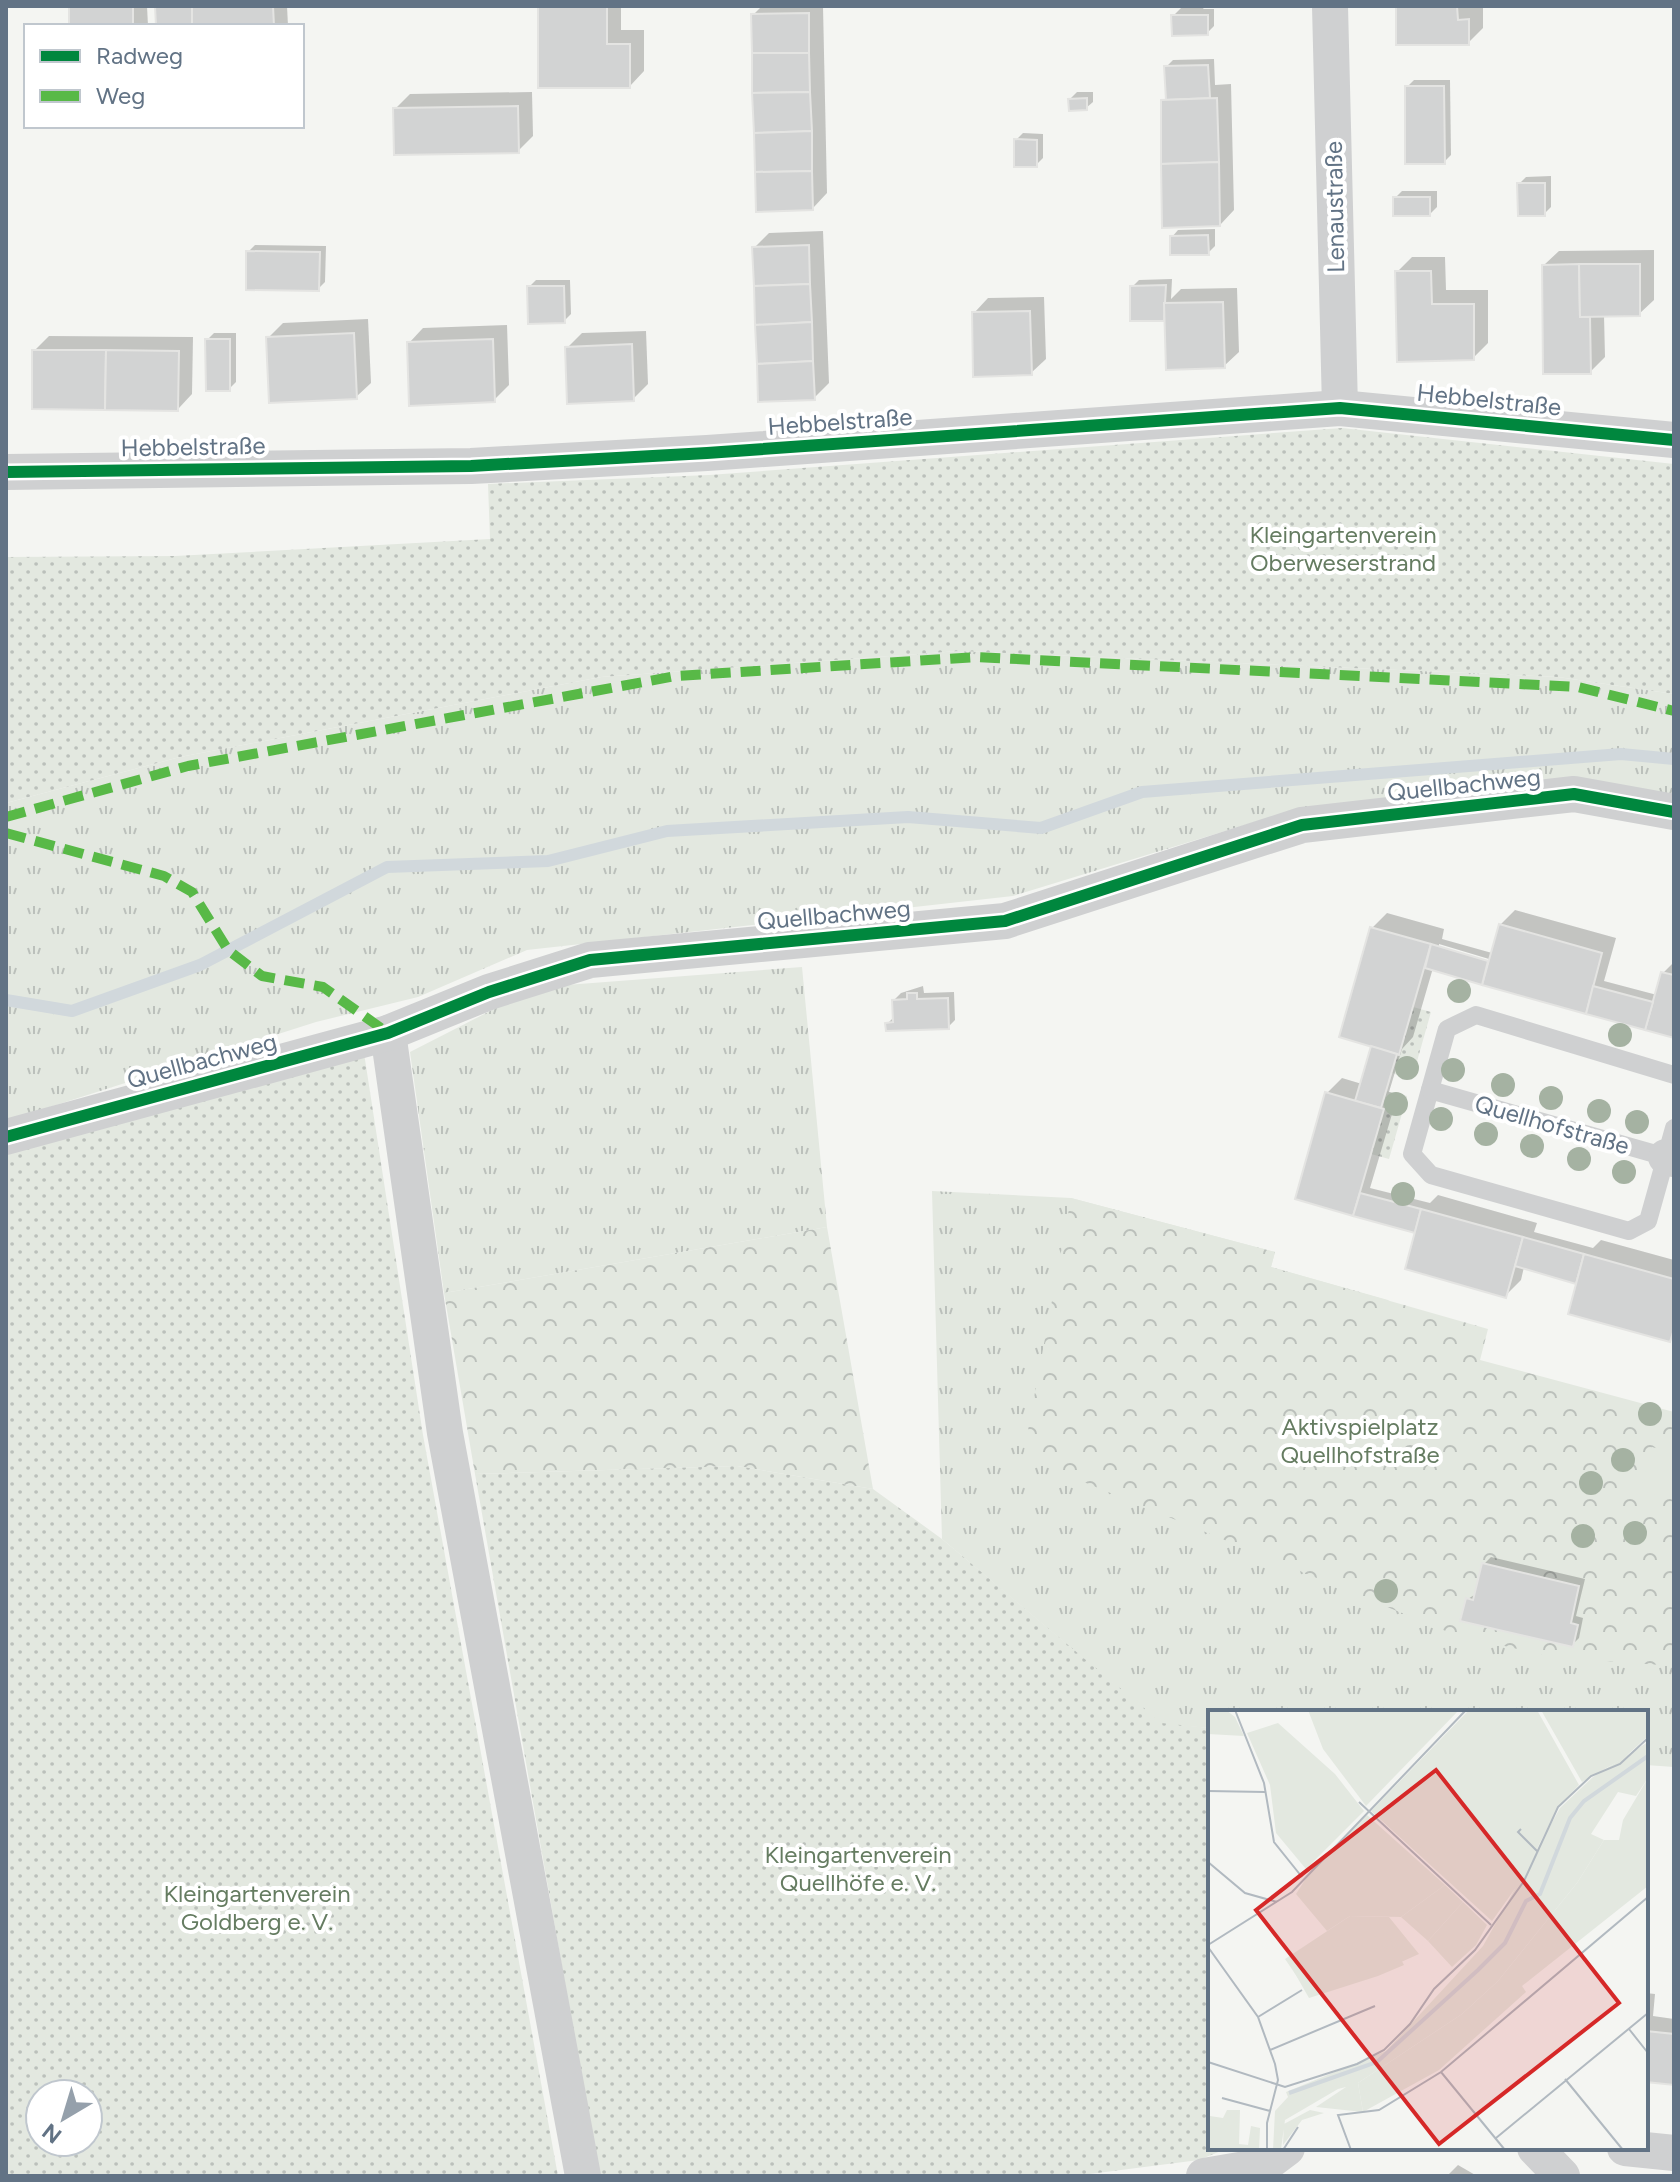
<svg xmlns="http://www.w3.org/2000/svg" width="1680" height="2182" viewBox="0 0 1680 2182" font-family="Figtree,sans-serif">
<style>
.grass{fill:url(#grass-tufts)}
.forest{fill:url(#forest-crowns)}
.garden{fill:url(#garden-dots);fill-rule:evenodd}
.pitch{fill:#e3e8e0}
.shadow{fill:#0003;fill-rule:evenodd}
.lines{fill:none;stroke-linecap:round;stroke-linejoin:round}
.stream{stroke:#d1d8dc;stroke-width:12}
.building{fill:#d2d3d3;stroke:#e4e4e2;stroke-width:2}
.lane{stroke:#cfd0d1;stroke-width:18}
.street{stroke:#cfd0d1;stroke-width:36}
.quiet{stroke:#58b947;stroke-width:10;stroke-dasharray:20 10;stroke-linecap:butt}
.cycleway-casing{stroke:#fff;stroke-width:17}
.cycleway{stroke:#00873e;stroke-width:12}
.tree{fill:#a5b2a2}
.labels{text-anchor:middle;stroke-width:8;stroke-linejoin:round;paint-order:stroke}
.street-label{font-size:24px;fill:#627385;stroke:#fff}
.park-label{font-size:24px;fill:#657c61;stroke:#fff}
.inset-river{fill:none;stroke:#d1d8dc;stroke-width:4}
.inset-road{fill:none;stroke:#b1b9c0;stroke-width:2}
.view{fill:#d62828;fill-opacity:0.15;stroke:#d62828;stroke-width:4}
.inset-edge{fill:none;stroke:#627385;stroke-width:4}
</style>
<defs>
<pattern id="grass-tufts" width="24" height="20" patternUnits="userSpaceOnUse" patternTransform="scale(2)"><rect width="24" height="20" fill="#e3e8e0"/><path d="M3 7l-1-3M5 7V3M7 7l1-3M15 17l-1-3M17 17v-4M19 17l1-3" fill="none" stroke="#bbc0bb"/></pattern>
<pattern id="forest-crowns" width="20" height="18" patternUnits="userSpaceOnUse" patternTransform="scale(2)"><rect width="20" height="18" fill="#e3e8e0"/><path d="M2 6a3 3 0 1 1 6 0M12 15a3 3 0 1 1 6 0" fill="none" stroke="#bbc0bb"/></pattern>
<pattern id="garden-dots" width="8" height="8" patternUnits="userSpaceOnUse" patternTransform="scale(2)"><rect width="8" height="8" fill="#e3e8e0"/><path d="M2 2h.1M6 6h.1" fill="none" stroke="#bbc0bb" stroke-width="1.8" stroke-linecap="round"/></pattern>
</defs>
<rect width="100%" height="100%" fill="#f4f5f2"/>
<!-- grass -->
<g class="grass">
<polygon points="959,651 1558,677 1674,694 1674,798 1271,817 1013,896 527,950 418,997 316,1022 6,1121 6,803 180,757 601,677"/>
<polygon points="802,967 827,1227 444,1293 410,1052 496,1008 566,985"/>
<polygon points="932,1191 1071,1198 1275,1252 1271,1267 1388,1300 1674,1612 1674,1767 1646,1765 1646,1712 1210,1712 1210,1728 1161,1724 942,1539"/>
</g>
<!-- forest -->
<g class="forest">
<polygon points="1071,1198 1275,1252 1271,1267 1488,1329 1480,1360 1674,1412 1674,1666 1552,1657 1453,1634 1023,1457"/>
<polygon points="827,1227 873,1489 737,1466 475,1474 444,1293"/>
</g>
<!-- garden -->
<g class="garden">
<polygon points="1342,428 1674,464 1674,694 1558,677 959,651 601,677 180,757 6,803 6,557 175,556 490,539 488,484 709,475"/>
<polygon points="1413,1007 1431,1012 1412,1079 1392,1073"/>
<path d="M364,1053L423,1435L558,2176H6V1153ZM40,2094H88V2142H40Z"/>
<polygon points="1386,1091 1407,1096 1389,1159 1371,1154"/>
<polygon points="737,1466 873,1489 942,1539 1161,1723 1210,1728 1210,2148 1228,2148 1199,2160 1074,2176 599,2176 475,1474"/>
</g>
<!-- pitch -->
<polygon class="pitch" points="1652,1447 1674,1453 1674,1500 1640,1491"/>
<!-- shadow -->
<g class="shadow">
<polygon points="71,6 147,6 148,26 71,26"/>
<polygon points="157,6 287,6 288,26 158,26"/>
<polygon points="540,6 621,6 621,30 644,30 644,71 630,86"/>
<polygon points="762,6 823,6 827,193 813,208 753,15"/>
<polygon points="1174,6 1205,6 1203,9 1214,9 1214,26 1207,33 1173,16 1183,6"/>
<polygon points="1398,6 1483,6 1483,28 1468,43"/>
<polygon points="1214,59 1215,85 1231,84 1234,210 1220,225 1163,101 1168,96 1166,67 1173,60"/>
<polygon points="1414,80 1450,80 1451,155 1444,162 1407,87"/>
<polygon points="532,92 533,136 518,151 395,109 410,94"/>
<polygon points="1077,92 1093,92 1093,102 1086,108 1070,99"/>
<polygon points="1023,133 1043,134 1043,158 1036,165 1016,140"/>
<polygon points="1551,176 1551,207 1544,214 1519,184 1526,177"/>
<polygon points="1402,191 1437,191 1437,207 1430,214 1395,198"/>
<polygon points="1215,229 1215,246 1208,253 1172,237 1178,230"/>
<polygon points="823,231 829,383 814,398 754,248 769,233"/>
<polygon points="255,245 326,246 325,282 318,289 248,252"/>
<polygon points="1654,250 1654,300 1639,314 1604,315 1605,357 1590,372 1544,265 1559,251"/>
<polygon points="1412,257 1445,257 1446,290 1488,290 1488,343 1473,358 1397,272"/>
<polygon points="1172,279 1171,299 1181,289 1237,288 1239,352 1224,366 1166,316 1163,319 1132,287 1139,280"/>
<polygon points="536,280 570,280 571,314 564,321 529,287"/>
<polygon points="1044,297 1046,359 1031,373 974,313 988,298"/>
<polygon points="368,319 371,383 356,397 268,338 283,323"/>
<polygon points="507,325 509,385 494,400 409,343 423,328"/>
<polygon points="646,331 648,384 633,399 567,348 582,333"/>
<polygon points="214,333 236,333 236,382 229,389 207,340"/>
<polygon points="49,336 193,337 192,394 178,409 34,351"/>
<path d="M1515,910L1616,938L1604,981L1657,995L1663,973L1674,962V1036L1433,968L1413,1037L1402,1049L1389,1092L1398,1094L1370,1188L1430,1203L1438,1195L1537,1223L1534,1232L1593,1248L1601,1240L1674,1260V1336L1670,1340L1579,1283L1524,1267L1521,1280L1506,1295L1417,1232L1297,1198L1327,1093L1342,1078L1362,1084L1373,1047L1372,928L1387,913L1444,929L1442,939L1492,953L1500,925ZM1439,944L1499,962L1497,965L1439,949Z"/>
<polygon points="923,986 924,993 954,992 955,1020 948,1027 887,1024 895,1016 894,1000 901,993"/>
<polygon points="1491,1557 1585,1579 1576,1616 1583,1618 1579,1638 1572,1645 1468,1599 1477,1593 1484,1564"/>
<polygon points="1646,1993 1655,1994 1653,2016 1674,2019 1674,2083 1646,2080"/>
<polygon points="1458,2165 1477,2176 1447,2176"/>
</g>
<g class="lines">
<!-- stream -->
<polyline class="stream" points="6,1000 72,1011 200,965 387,867 548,861 667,831 908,817 1041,828 1142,792 1621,754 1674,759"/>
</g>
<!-- building -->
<g class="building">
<rect x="69" y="6" width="64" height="20"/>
<polygon points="155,6 192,6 192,26 156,26"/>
<polygon points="192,6 273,6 274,26 192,26"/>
<polygon points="538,6 607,6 607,44 630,44 630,88 538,88"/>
<polygon points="1396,6 1457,6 1458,20 1469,19 1469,45 1396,45"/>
<polygon points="809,13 809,53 752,53 751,14"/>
<polygon points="1171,15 1208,15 1208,35 1172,36"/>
<polygon points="752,53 809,53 810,92 752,93"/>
<polygon points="1208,65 1210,98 1166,100 1164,66"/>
<polygon points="1405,86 1444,86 1445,164 1405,164"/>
<polygon points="810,92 812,131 754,133 752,93"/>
<polygon points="1087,98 1087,110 1069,111 1068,99"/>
<polygon points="1217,98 1219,162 1161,164 1161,100"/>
<polygon points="518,106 519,153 394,155 393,108"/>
<polygon points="812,131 812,171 755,172 754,133"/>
<polygon points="1014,139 1037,140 1037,167 1014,167"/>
<polygon points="1219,162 1220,226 1162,228 1161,164"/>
<polygon points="812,171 813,210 756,212 755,172"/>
<polygon points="1517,183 1545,183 1545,216 1518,216"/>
<rect x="1393" y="197" width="37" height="19"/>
<polygon points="1208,235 1209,255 1170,255 1170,236"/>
<polygon points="809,245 810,284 754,286 752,247"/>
<polygon points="246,251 320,252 319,291 246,290"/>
<polygon points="1579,264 1580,317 1590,317 1591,374 1543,374 1542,265"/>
<polygon points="1579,264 1640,264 1640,316 1580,317"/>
<polygon points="1395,271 1431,271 1432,304 1474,304 1474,360 1397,362"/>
<polygon points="810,284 812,322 755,325 754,286"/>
<polygon points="1166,285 1164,321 1130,321 1130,286"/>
<polygon points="527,286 564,286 565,323 528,324"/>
<polygon points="1223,302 1225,368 1166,370 1164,303"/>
<polygon points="1030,311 1032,375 973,377 972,312"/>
<polygon points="812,322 813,361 757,364 755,325"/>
<polygon points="354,333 357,399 269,403 266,337"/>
<polygon points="205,339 230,339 230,391 206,391"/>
<polygon points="493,339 495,402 409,406 407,342"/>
<polygon points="632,344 634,401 567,404 565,347"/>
<polygon points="32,350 106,350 105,410 32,409"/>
<polygon points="106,350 179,351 178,411 105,410"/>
<polygon points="813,361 815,400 758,402 757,364"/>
<polygon points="1499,924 1602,953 1586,1014 1482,985"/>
<polygon points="1370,927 1431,944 1399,1055 1339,1037"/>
<polygon points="1431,944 1488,961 1482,985 1425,968"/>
<polygon points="1661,972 1674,975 1674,1038 1645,1030"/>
<polygon points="1593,986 1653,1002 1645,1030 1586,1014"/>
<polygon points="907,993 917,993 917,999 948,998 949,1029 886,1031 885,1023 893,1022 892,1000 907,999"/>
<polygon points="1371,1046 1397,1054 1381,1108 1355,1101"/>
<polygon points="1325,1092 1384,1109 1353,1216 1295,1199"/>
<polygon points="1360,1193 1421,1209 1415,1233 1353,1216"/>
<polygon points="1421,1209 1523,1237 1506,1298 1405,1269"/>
<polygon points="1523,1237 1584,1254 1576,1284 1515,1266"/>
<polygon points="1584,1254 1674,1279 1674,1329 1670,1342 1568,1314"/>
<polygon points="1482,1563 1579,1586 1571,1623 1578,1625 1573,1647 1460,1621 1466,1598 1473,1600"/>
<polygon points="1646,2031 1674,2034 1674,2085 1646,2082"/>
</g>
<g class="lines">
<!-- lane -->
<g class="lane">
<polyline points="1674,1075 1476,1015 1447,1029 1412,1154 1431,1175 1629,1231 1648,1221 1674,1128"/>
<polyline points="1430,1090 1666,1157"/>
</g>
<!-- street -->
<g class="street">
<polyline points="1330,6 1340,408"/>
<polyline points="6,472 471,466 707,453 1340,408 1674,440"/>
<polyline points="388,1033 445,1433 583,2176"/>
<polyline points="6,1137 388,1033 489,992 590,960 1005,921 1302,825 1574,794 1674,812"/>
<polyline points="1666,1157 1674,1159"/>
<polyline points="1535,2148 1562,2176"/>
<polyline points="1625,2148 1674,2153"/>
<polyline points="1204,2176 1263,2166 1287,2148"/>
</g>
<!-- quiet -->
<g class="quiet">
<polyline points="6,817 188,766 676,676 977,657 1578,687 1674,711"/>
<polyline points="6,833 164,876 192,892 228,950 262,976 323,987 388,1033"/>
</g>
<!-- cycleway casing -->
<g class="cycleway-casing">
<g id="cycleway">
<polyline points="6,472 471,466 707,453 1340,408 1674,440"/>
<polyline points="6,1137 388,1033 489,992 590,960 1005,921 1302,825 1574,794 1674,812"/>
</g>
</g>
<!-- cycleway -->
<use href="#cycleway" class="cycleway"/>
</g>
<!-- trees -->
<g class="tree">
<circle cx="1459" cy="991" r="12"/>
<circle cx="1620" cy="1035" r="12"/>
<circle cx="1407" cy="1068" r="12"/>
<circle cx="1453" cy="1070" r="12"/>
<circle cx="1503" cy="1085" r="12"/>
<circle cx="1551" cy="1098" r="12"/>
<circle cx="1396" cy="1104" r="12"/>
<circle cx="1599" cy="1111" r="12"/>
<circle cx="1441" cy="1119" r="12"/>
<circle cx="1637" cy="1122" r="12"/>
<circle cx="1486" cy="1134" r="12"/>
<circle cx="1532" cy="1146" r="12"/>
<circle cx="1579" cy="1159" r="12"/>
<circle cx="1624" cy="1172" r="12"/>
<circle cx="1403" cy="1194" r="12"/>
<circle cx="1650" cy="1414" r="12"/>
<circle cx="1623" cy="1460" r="12"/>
<circle cx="1591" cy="1483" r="12"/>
<circle cx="1635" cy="1533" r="12"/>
<circle cx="1583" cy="1536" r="12"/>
<circle cx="1386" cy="1591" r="12"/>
</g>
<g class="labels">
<!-- street labels -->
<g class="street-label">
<text transform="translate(1335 207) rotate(-91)" y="8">Lenaustraße</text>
<text transform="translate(1489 400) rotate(6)" y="8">Hebbelstraße</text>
<text transform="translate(840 422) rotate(-4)" y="8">Hebbelstraße</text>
<text transform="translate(193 447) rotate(-1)" y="8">Hebbelstraße</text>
<text transform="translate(1464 785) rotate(-6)" y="8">Quellbachweg</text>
<text transform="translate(834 915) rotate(-5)" y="8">Quellbachweg</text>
<text transform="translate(202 1061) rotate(-15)" y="8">Quellbachweg</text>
<text transform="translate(1552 1125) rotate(16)" y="8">Quellhofstraße</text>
</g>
<!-- park labels -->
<g class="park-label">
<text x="1343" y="543">Kleingartenverein<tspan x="1343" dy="28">Oberweserstrand</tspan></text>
<text x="1360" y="1435">Aktivspielplatz<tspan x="1360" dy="28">Quellhofstraße</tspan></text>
<text x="858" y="1863">Kleingartenverein<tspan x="858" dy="28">Quellhöfe e. V.</tspan></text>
<text x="257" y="1902">Kleingartenverein<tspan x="257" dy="28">Goldberg e. V.</tspan></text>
</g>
</g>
<!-- overview -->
<g transform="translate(1208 1710)">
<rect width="440" height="440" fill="#f4f5f2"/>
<path d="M440,32V68L428,86L410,82L383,124L396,130L369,173L290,271L254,304L150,373L155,402L108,397L138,377L130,379L77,410L73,439L65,440L67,401L80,387L78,382L178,341L275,236L352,98L385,67ZM255,192L279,215L268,235L244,257L220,231ZM142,206L181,207L211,244L153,270L92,271L77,249ZM19,400H32L31,434L40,435L43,416L52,418L51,440H0L2,406L15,408ZM102,400L116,403L94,410L75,435L76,414Z" fill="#e3e8e0"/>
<path d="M0,0H18L27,7L36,26L0,24ZM237,175L255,192L220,231L193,207ZM179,223L196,255L170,266L101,288L85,260L118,240Z" fill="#e3e8e0"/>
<path d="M100,0H251L158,96L115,39ZM261,0H329L371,75L350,97L314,169L284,211L163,101ZM333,0H440V26L416,48L374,72ZM70,13L127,64L156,101L98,159L68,123L62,75L39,23ZM440,68V176L314,276L318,282L231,360L155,402L150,373L254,304L290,271L369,173L396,130H411L415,110ZM159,105L237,175L193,207L142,206L119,221L88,184L102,162Z" fill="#e3e8e0"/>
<path class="inset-river" d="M81,383L169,352L270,260L297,233L318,191L332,184L362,108L376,91L440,46"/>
<path class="inset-road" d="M27,0L56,73L66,132L94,167M0,81L57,82M151,92L283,215M313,119L310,122L330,142M0,152L37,183L69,192M0,235L84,182L258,0M0,237L50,307L67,354L70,370L59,413V440M50,307L94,280M421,319L440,343M62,340L167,296M0,352L77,377L149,354L176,340L202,314L226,279L267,240L316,171L350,97L383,66L412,54L440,28M233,362L297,440M357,369L415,440M14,388L62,401M288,428L440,303M75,440L90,417M143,440L130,405L171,400L233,362L440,187"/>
<path class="view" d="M228,60L411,293L231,434L48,200Z"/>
<rect width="440" height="440" class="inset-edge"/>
</g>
<!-- border -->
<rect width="1680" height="2182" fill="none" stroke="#627385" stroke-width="16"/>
<!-- legend -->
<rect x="24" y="24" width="280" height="104" fill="#ffffff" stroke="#c0c7ce" stroke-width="2"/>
<rect x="40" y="50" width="40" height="12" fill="#00873e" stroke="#c0c7ce" stroke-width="2"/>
<text x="96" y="64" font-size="24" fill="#627385">Radweg</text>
<rect x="40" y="90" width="40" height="12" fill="#58b947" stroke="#c0c7ce" stroke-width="2"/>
<text x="96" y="104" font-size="24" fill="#627385">Weg</text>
<!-- north arrow -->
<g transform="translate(64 2118) rotate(218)"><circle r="38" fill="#ffffff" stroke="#c0c7ce" stroke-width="2"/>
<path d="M0-6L14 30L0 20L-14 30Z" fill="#95a0ab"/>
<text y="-12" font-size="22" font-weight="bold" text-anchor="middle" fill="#627385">N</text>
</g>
</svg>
